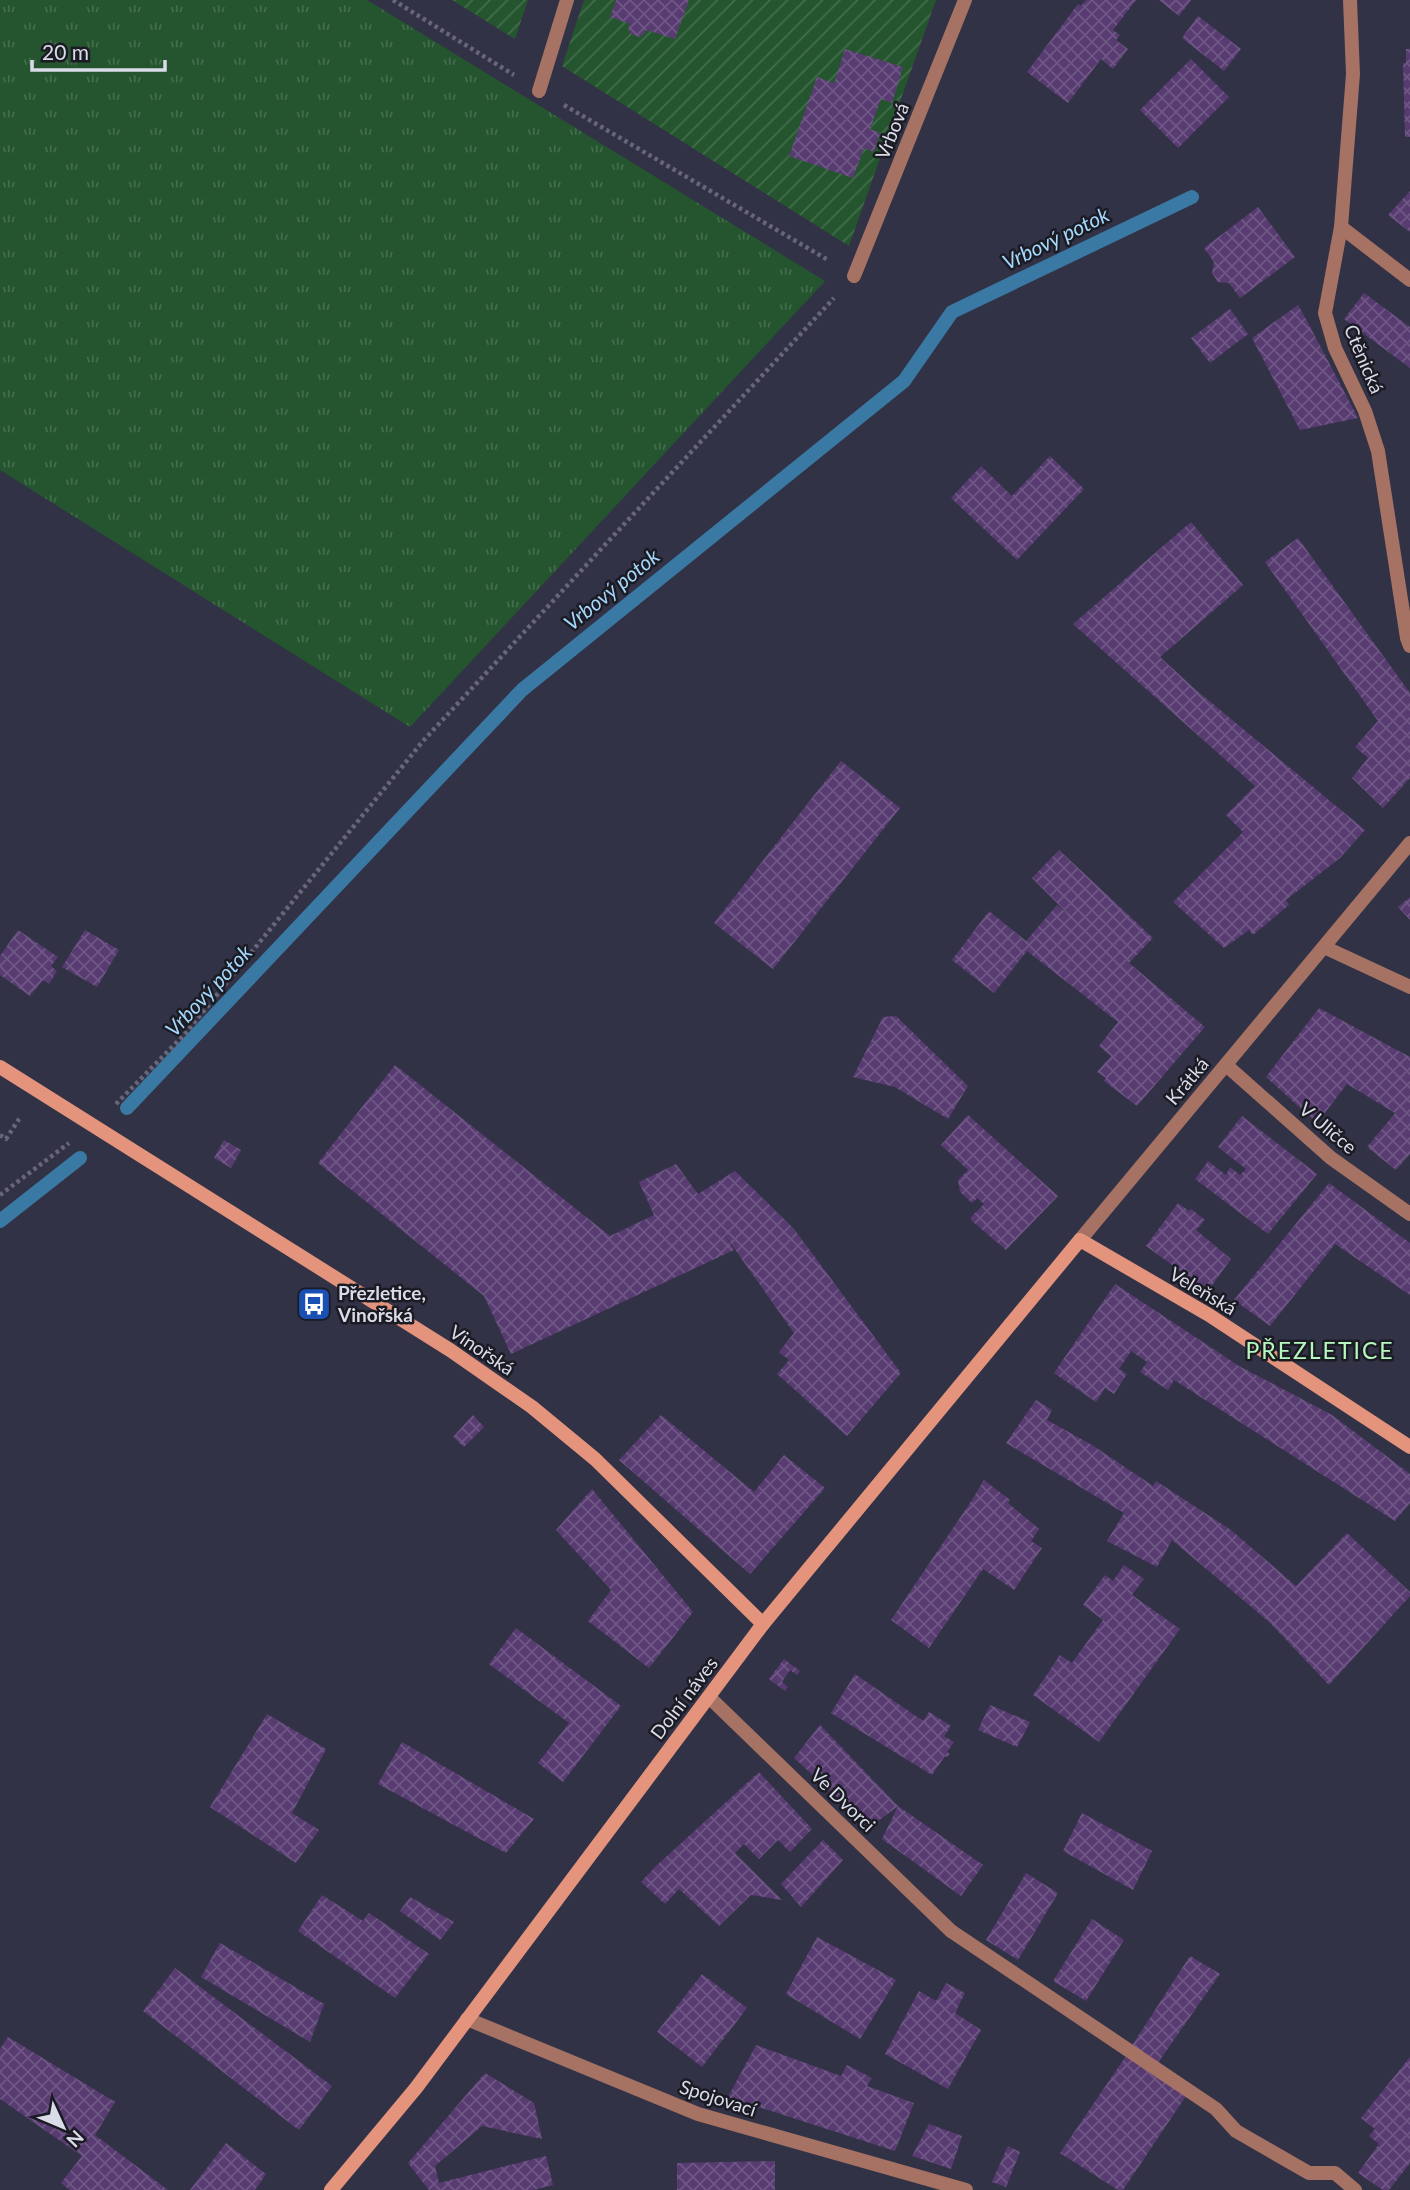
<svg xmlns="http://www.w3.org/2000/svg" width="1410" height="2190" viewBox="0 0 1410 2190" font-family="Lato,sans-serif">
<style>
.grass{fill:url(#grass-tufts)}
.garden{fill:url(#garden-furrows)}
.lines{fill:none;stroke-linecap:round;stroke-linejoin:round}
.stream{stroke:#3a79a3;stroke-width:14}
.building{fill:url(#building-cross-hatch)}
.path{stroke:#676779;stroke-width:4.5;stroke-dasharray:3.5 3.5;stroke-linecap:butt}
.lane{stroke:#a57263;stroke-width:14}
.street{stroke:#a57263;stroke-width:14}
.secondary{stroke:#e4947c;stroke-width:14}
.labels{text-anchor:middle;stroke-width:5;stroke-linejoin:round;paint-order:stroke}
.street-label{font-size:19px;fill:#dbdce9;stroke:#1b1b24}
.poi-label{font-size:19px;font-weight:bold;fill:#dbdce9;stroke:#1b1b24;text-anchor:start}
.water-label{font-size:21px;font-style:italic;fill:#a4d7fc;stroke:#1b1b24}
.quarter-label{font-size:23px;letter-spacing:2px;fill:#b6f7bf;stroke:#1b1b24}
</style>
<defs>
<pattern id="grass-tufts" width="24" height="20" patternUnits="userSpaceOnUse" patternTransform="scale(1.75)"><rect width="24" height="20" fill="#24552e"/><path d="M3 7l-1-3M5 7V3M7 7l1-3M15 17l-1-3M17 17v-4M19 17l1-3" fill="none" stroke="#436d4c"/></pattern>
<pattern id="garden-furrows" width="10" height="10" patternUnits="userSpaceOnUse" patternTransform="scale(1.75)"><rect width="10" height="10" fill="#24552e"/><path d="M-1 1l2-2M0 10L10 0M9 11l2-2" fill="none" stroke="#436d4c"/></pattern>
<pattern id="building-cross-hatch" width="8" height="8" patternUnits="userSpaceOnUse" patternTransform="scale(1.75)"><rect width="8" height="8" fill="#573b71"/><path d="M0 0l8 8M0 8l8-8" fill="none" stroke="#6f5785"/></pattern>
</defs>
<rect width="100%" height="100%" fill="#323246"/>
<!-- grass -->
<polygon class="grass" points="0,0 367,0 825,281 410,727 0,470"/>
<!-- garden -->
<g class="garden">
<polygon points="452,0 528,0 515,39"/>
<polygon points="584,0 936,0 849,246 562,66"/>
</g>
<g class="lines">
<!-- stream -->
<g class="stream">
<polyline points="127,1108 522,690 904,381 952,312 1192,197"/>
<polyline points="0,1221 80,1158"/>
</g>
</g>
<!-- building -->
<g class="building">
<polygon points="616,0 689,0 675,39 646,30 644,34 639,37 631,34 628,29 630,24 610,17"/>
<polygon points="1086,0 1136,0 1113,30 1120,35 1116,40 1128,49 1113,69 1101,59 1068,103 1027,72 1078,4 1081,6"/>
<polygon points="1159,0 1191,0 1179,16"/>
<polygon points="1198,16 1241,49 1224,71 1182,38"/>
<polygon points="845,49 903,67 892,103 881,99 870,129 880,133 874,152 864,148 853,178 789,156 817,77 834,83"/>
<polygon points="1406,49 1410,49 1410,137 1405,137 1403,63 1406,63"/>
<polygon points="1191,59 1229,97 1178,148 1140,110"/>
<polygon points="1410,191 1410,232 1388,215"/>
<polygon points="1258,207 1295,257 1240,298 1229,283 1218,282 1212,273 1214,262 1204,248"/>
<polygon points="1364,293 1410,327 1410,368 1344,319"/>
<polygon points="1298,305 1307,321 1358,418 1300,430 1252,338"/>
<polygon points="1230,309 1248,334 1210,363 1191,338"/>
<polygon points="1050,456 1084,489 1017,560 951,498 981,466 1012,496"/>
<polygon points="1191,522 1243,585 1160,657 1196,690 1365,830 1340,858 1286,900 1289,905 1253,935 1249,930 1224,948 1173,902 1243,832 1226,815 1255,786 1073,624"/>
<polygon points="1298,538 1410,693 1410,778 1383,808 1352,778 1368,758 1355,747 1378,721 1265,562"/>
<polygon points="841,761 900,808 773,969 714,923"/>
<polygon points="1059,850 1153,938 1129,963 1205,1027 1137,1106 1104,1081 1106,1078 1097,1072 1111,1056 1099,1046 1118,1022 1027,951 994,993 952,960 989,911 1026,941 1057,905 1068,914 1032,878"/>
<polygon points="1410,897 1410,920 1398,907"/>
<polygon points="18,930 58,957 51,966 57,971 49,984 43,980 30,996 0,975 0,956"/>
<polygon points="85,930 119,950 97,987 62,967"/>
<polygon points="1319,1008 1410,1057 1410,1154 1396,1170 1367,1147 1395,1113 1347,1084 1317,1123 1266,1077"/>
<polygon points="896,1016 968,1086 948,1119 895,1087 853,1077 883,1017"/>
<polygon points="395,1065 610,1236 654,1215 639,1182 676,1164 698,1194 735,1171 794,1229 901,1373 847,1436 777,1374 789,1360 779,1352 794,1333 722,1231 734,1250 511,1354 484,1296 318,1163"/>
<polygon points="968,1115 1058,1196 1006,1250 971,1220 971,1217 984,1204 977,1198 972,1203 960,1192 958,1180 968,1170 941,1145"/>
<polygon points="1242,1116 1317,1174 1268,1234 1195,1179 1208,1161 1226,1175 1230,1167 1240,1175 1246,1169 1218,1147"/>
<polygon points="224,1140 241,1150 231,1168 214,1158"/>
<polygon points="1329,1183 1410,1243 1410,1295 1335,1244 1270,1326 1234,1300"/>
<polygon points="1178,1203 1189,1211 1191,1209 1205,1220 1196,1230 1231,1259 1208,1291 1146,1246"/>
<polygon points="1115,1284 1239,1366 1332,1415 1410,1474 1410,1503 1395,1521 1174,1380 1168,1390 1140,1372 1147,1362 1131,1351 1119,1369 1127,1374 1114,1394 1105,1388 1096,1402 1054,1373"/>
<polygon points="1036,1400 1052,1410 1047,1420 1092,1445 1153,1486 1156,1481 1231,1530 1296,1586 1347,1533 1410,1592 1410,1596 1329,1685 1268,1621 1172,1540 1157,1567 1107,1541 1124,1513 1006,1443"/>
<polygon points="473,1415 484,1427 464,1447 453,1437"/>
<polygon points="661,1415 754,1492 784,1455 825,1488 750,1574 619,1460"/>
<polygon points="984,1480 1010,1500 1008,1503 1039,1529 1031,1541 1042,1548 1014,1590 983,1569 929,1648 891,1620 972,1500"/>
<polygon points="592,1489 693,1612 649,1668 588,1621 611,1590 556,1530"/>
<polygon points="1124,1565 1144,1579 1132,1595 1180,1629 1099,1742 1033,1695 1060,1655 1072,1663 1103,1620 1083,1605 1105,1575 1113,1581"/>
<polygon points="516,1628 621,1706 563,1782 538,1763 569,1723 489,1664"/>
<polygon points="784,1659 800,1671 797,1675 790,1670 782,1682 788,1687 785,1691 769,1679"/>
<polygon points="855,1674 923,1721 929,1712 951,1726 944,1736 954,1742 947,1752 950,1754 947,1757 945,1756 932,1775 831,1713"/>
<polygon points="990,1705 1030,1722 1017,1747 978,1730"/>
<polygon points="267,1714 326,1749 292,1813 319,1830 296,1863 210,1807"/>
<polygon points="820,1725 898,1806 983,1865 961,1896 882,1839 898,1806 870,1827 794,1758"/>
<polygon points="402,1742 534,1819 506,1853 378,1784"/>
<polygon points="759,1772 812,1829 790,1852 778,1840 759,1859 744,1844 735,1853 782,1900 751,1895 719,1926 679,1889 665,1904 641,1882 655,1867"/>
<polygon points="1082,1813 1152,1851 1133,1890 1063,1851"/>
<polygon points="823,1840 843,1860 801,1907 781,1884"/>
<polygon points="1026,1873 1058,1893 1018,1960 986,1940"/>
<polygon points="322,1895 363,1921 369,1913 429,1954 395,1998 298,1931"/>
<polygon points="410,1897 454,1922 440,1940 400,1911"/>
<polygon points="1092,1919 1124,1940 1086,2001 1053,1981"/>
<polygon points="817,1937 896,1980 860,2039 786,1994"/>
<polygon points="220,1943 324,2004 310,2042 201,1977"/>
<polygon points="1190,1956 1220,1974 1157,2064 1131,2047"/>
<polygon points="175,1968 332,2086 299,2130 143,2011"/>
<polygon points="702,1974 747,2008 702,2067 657,2032"/>
<polygon points="946,1983 965,1993 955,2013 981,2030 948,2089 885,2054 919,1991 936,2001"/>
<polygon points="8,2037 115,2102 95,2135 168,2190 70,2190 61,2183 82,2156 0,2099 0,2049"/>
<polygon points="756,2045 841,2076 847,2065 872,2078 867,2086 914,2103 895,2151 728,2097"/>
<polygon points="1128,2053 1188,2093 1123,2190 1118,2190 1060,2153"/>
<polygon points="1410,2057 1410,2163 1389,2190 1383,2190 1358,2173 1379,2144 1369,2136 1375,2129 1361,2118"/>
<polygon points="485,2073 534,2103 542,2139 482,2126 435,2166 439,2183 546,2156 553,2185 533,2190 429,2190 408,2163"/>
<polygon points="929,2124 962,2136 951,2169 912,2156"/>
<polygon points="226,2143 266,2174 255,2190 190,2190"/>
<polygon points="1008,2146 1020,2152 1006,2187 992,2182"/>
<polygon points="775,2161 775,2190 677,2190 677,2163"/>
</g>
<g class="lines">
<!-- path -->
<g class="path">
<polyline points="393,0 514,75"/>
<polyline points="564,105 828,260"/>
<polyline points="116,1104 185,1034 423,741 834,298"/>
<polyline points="0,1135 6,1139 21,1116"/>
<polyline points="0,1195 69,1143"/>
</g>
<!-- lane -->
<g class="lane">
<polyline points="1226,1065 1331,1158 1410,1214"/>
<polyline points="951,1931 1216,2109 1236,2131 1309,2173 1335,2173 1355,2190"/>
</g>
<!-- street -->
<g class="street">
<polyline points="1350,0 1353,74 1341,227 1325,313 1335,348 1365,411 1378,451 1407,638 1410,646"/>
<polyline points="539,91 567,0"/>
<polyline points="1341,227 1410,280"/>
<polyline points="854,276 965,0"/>
<polyline points="1324,947 1410,987"/>
<polyline points="1080,1240 1410,843"/>
<polyline points="709,1697 951,1931"/>
<polyline points="467,2019 698,2114 966,2190"/>
</g>
<!-- secondary -->
<g class="secondary">
<polyline points="0,1067 450,1350 532,1407 595,1459 763,1624"/>
<polyline points="331,2190 416,2088 763,1624 1080,1240 1209,1315 1410,1447"/>
</g>
</g>
<!-- icons -->
<defs>
<g id="bus-square" transform="scale(1.75)"><rect x="-9" y="-9" width="18" height="18" rx="4" fill="#1a4fb4" stroke="#1b1b24"/><path d="M-5-6H5V4H4V6H2V4H-2V6H-4V4H-5ZM-3.5-4V0h7V-4ZM-3.5 1.2v1.5H-2V1.2ZM2 1.2v1.5H3.5V1.2Z" fill="#fff"/></g>
</defs>
<g fill-rule="evenodd">
<use href="#bus-square" x="314" y="1304"/>
</g>
<g class="labels">
<!-- street labels -->
<g class="street-label">
<text transform="translate(892 131) rotate(-68)" y="7">Vrbová</text>
<text transform="translate(1364 359) rotate(67)" y="7">Ctěnická</text>
<text transform="translate(1187 1081) rotate(-50)" y="7">Krátká</text>
<text transform="translate(1328 1128) rotate(40)" y="7">V Uličce</text>
<text transform="translate(1203 1291) rotate(31)" y="7">Veleňská</text>
<text transform="translate(482 1350) rotate(34)" y="7">Vinořská</text>
<text transform="translate(684 1698) rotate(-53)" y="7">Dolní náves</text>
<text transform="translate(843 1800) rotate(44)" y="7">Ve Dvorci</text>
<text transform="translate(718 2098) rotate(18)" y="7">Spojovací</text>
</g>
<!-- poi labels -->
<g class="poi-label">
<text x="338" y="1300">Přezletice,<tspan x="338" dy="22">Vinořská</tspan></text>
</g>
<!-- water labels -->
<g class="water-label">
<text transform="translate(1056 239) rotate(-26)" y="7">Vrbový potok</text>
<text transform="translate(612 590) rotate(-39)" y="7">Vrbový potok</text>
<text transform="translate(209 991) rotate(-47)" y="7">Vrbový potok</text>
</g>
<!-- quarter labels -->
<g class="quarter-label">
<text x="1320" y="1359">PŘEZLETICE</text>
</g>
</g>
<!-- north arrow -->
<g transform="translate(63 2127) rotate(134)" stroke="#1b1b24" stroke-width="5" paint-order="stroke">
<path d="M0-5L12 26L0 18L-12 26Z" fill="#dbdce9"/>
<text y="-10" font-size="19" font-weight="bold" text-anchor="middle" fill="#dbdce9">N</text>
</g>
<!-- scale -->
<path d="M32 60v10h133v-10" fill="none" stroke="#dbdce9" stroke-width="3.5"/>
<text x="42" y="60" font-size="21" fill="#dbdce9" stroke="#1b1b24" stroke-width="5" paint-order="stroke">20 m</text>
</svg>
